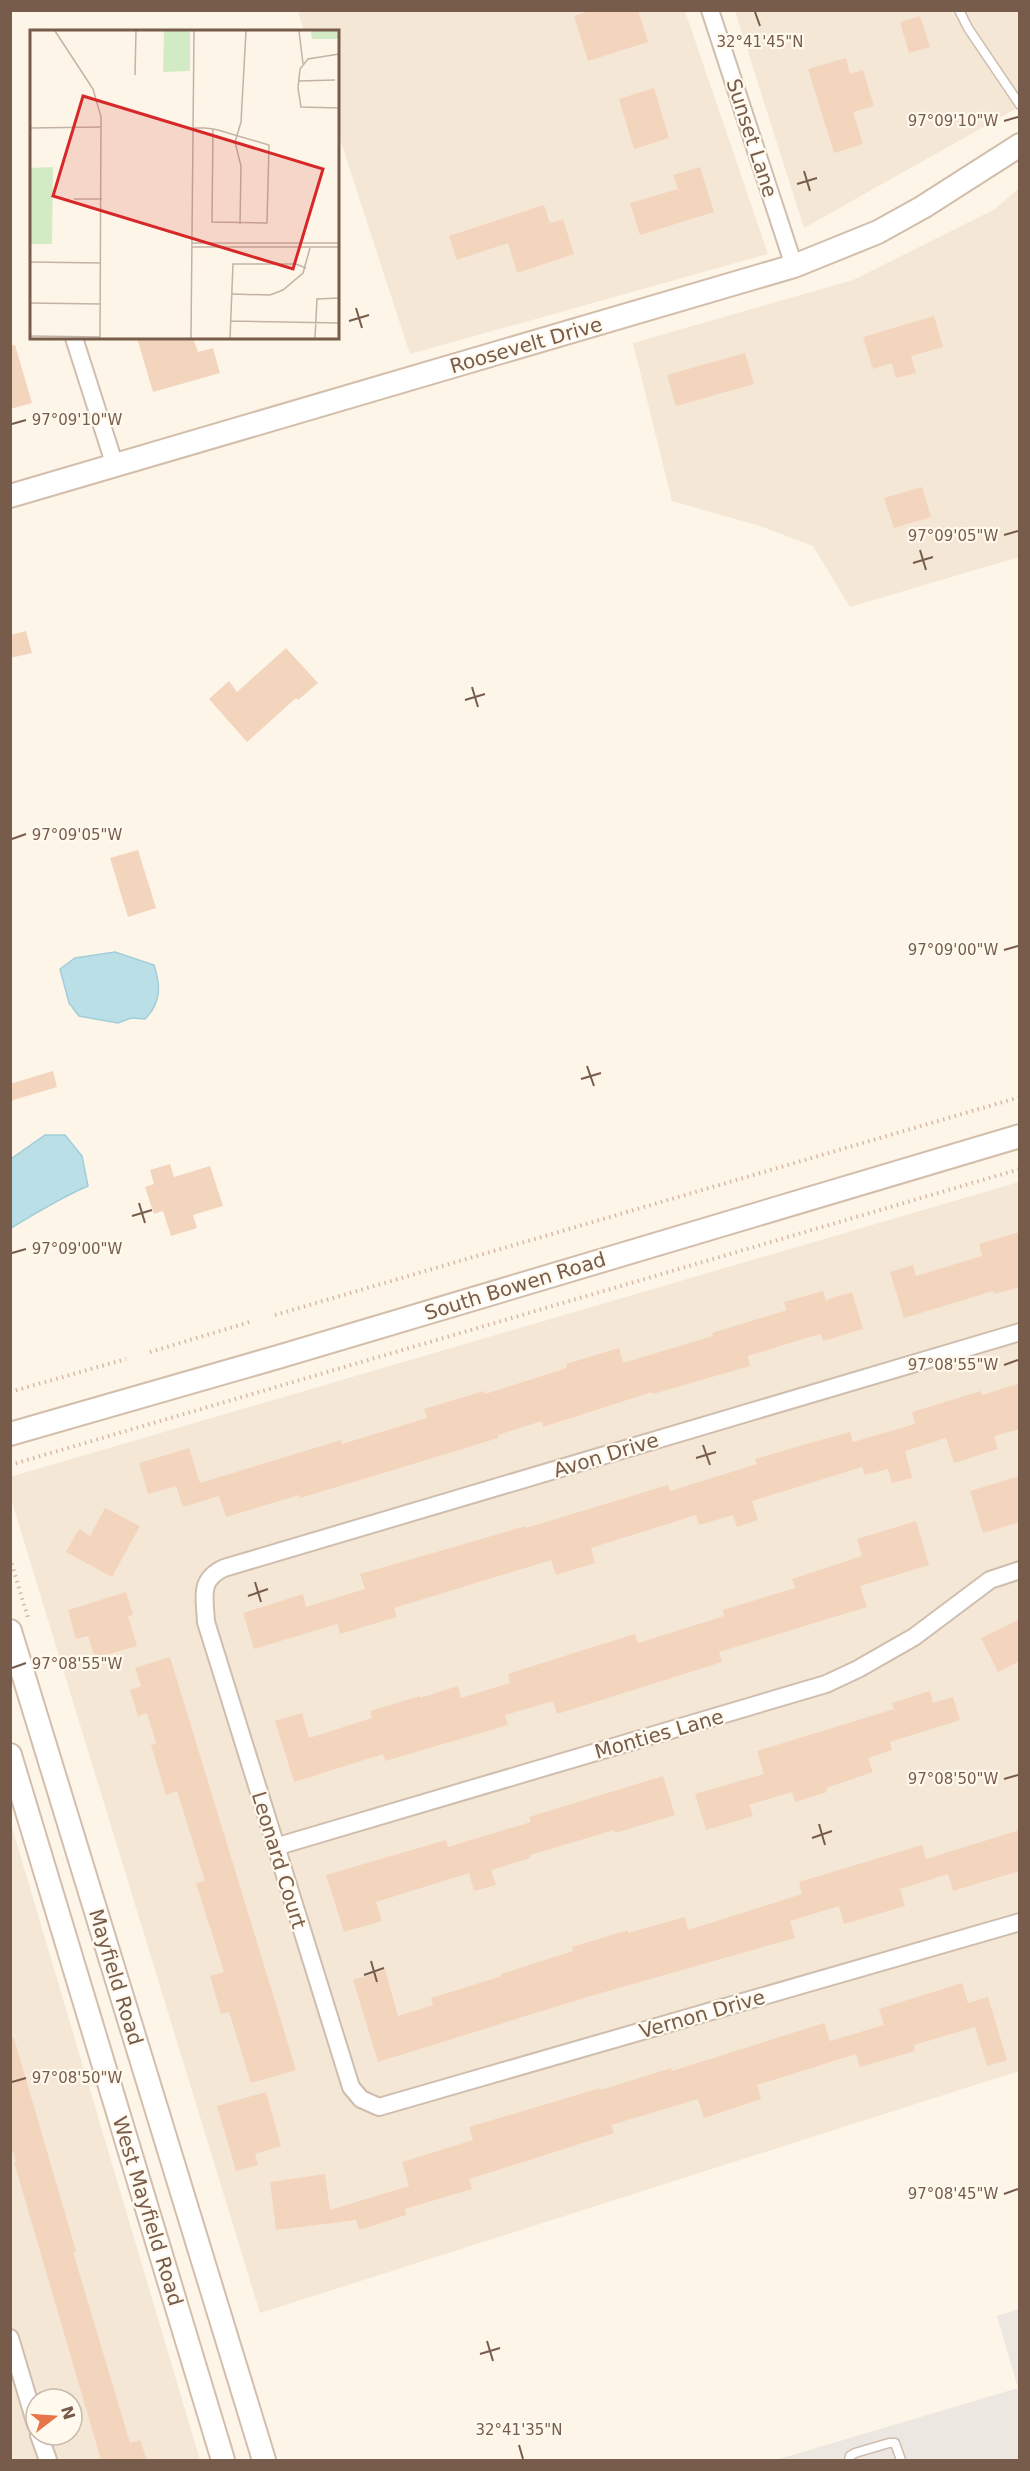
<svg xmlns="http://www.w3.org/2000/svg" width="1030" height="2471" viewBox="0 0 1030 2471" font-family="'DejaVu Sans',sans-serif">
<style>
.residential{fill:#f5e7d5;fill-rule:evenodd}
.industrial{fill:#ede7e1}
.water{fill:#bbdfe7;stroke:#a1ced9;stroke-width:1.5}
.building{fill:#f3d5be}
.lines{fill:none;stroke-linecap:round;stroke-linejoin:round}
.lane-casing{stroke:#cfbdad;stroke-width:11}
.street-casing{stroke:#cfbdad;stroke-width:20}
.secondary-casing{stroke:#d2beaa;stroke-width:26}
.path{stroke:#d8b8a1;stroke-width:4;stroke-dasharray:1.5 4.5;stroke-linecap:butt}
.lane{stroke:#fff;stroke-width:8}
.street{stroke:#fff;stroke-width:16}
.secondary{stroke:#fff;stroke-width:22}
.ticks{fill:none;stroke:#775c4b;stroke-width:2}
.labels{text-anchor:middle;stroke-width:4.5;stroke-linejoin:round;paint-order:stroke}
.street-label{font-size:20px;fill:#775c4b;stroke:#fff9ee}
.inset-road{fill:none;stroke:#c3b3a4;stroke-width:1.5}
.view{fill:#d62828;fill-opacity:0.15;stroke:#d62828;stroke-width:3}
.inset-edge{fill:none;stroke:#775c4b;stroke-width:3}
.ticks-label{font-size:15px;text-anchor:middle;fill:#775c4b;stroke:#fff9ee;stroke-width:4.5;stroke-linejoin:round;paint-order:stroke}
</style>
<rect width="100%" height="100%" fill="#fdf5e7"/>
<!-- residential -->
<g class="residential">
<polygon points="298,11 685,11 768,254 410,354 338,133 338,32 304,31"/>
<polygon points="735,11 1019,11 1019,107 804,228"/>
<polygon points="1019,188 1019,557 850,607 813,546 760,526 672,501 633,343 853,280 995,209"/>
<polygon points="1019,1182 1019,2071 260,2313 11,1499 10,1477"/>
<path d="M11,1824L200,2460H11ZM36,2399H72V2435H36Z"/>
</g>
<!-- industrial -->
<polygon class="industrial" points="1019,2309 1019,2460 776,2460 1018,2388 997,2316"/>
<!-- water -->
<g class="water">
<path d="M115,952L154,965C161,986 161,1003 145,1019L131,1018L118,1023L79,1016L69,1003L60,969L75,958Z"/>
<path d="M45,1135H65L82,1156L88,1186C60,1198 36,1213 11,1228V1159Z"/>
</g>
<!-- building -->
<g class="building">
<polygon points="593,10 638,10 648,42 588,61 574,16"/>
<polygon points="920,16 930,47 909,53 900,22"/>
<polygon points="846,58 850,74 863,70 874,106 853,112 863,144 834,153 808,69"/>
<polygon points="654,88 669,138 634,149 619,99"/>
<polygon points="700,167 714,212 640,235 630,203 678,189 673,175"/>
<polygon points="544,205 550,223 563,219 574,254 517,273 508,243 457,260 449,236"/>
<polygon points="934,316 943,347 911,356 916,373 896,378 892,363 873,369 863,337"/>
<polygon points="137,338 193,338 198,352 213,348 220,373 153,392"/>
<polygon points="15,345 32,403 10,409 10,346"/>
<polygon points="745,353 754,384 676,406 667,375"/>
<polygon points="922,487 931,517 894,528 884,498"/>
<polygon points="26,631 32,653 10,658 10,635"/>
<polygon points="286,648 318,683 298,700 296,698 247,742 209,699 229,681 237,692"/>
<polygon points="138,850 156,908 128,917 110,858"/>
<polygon points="53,1071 57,1087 10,1101 10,1084"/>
<polygon points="170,1164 174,1177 210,1166 223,1206 193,1215 197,1228 171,1236 163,1211 154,1214 145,1187 154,1184 150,1170"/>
<polygon points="1020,1232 1020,1287 994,1294 993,1291 904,1318 890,1272 913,1265 916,1276 982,1256 979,1244"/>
<polygon points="823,1291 826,1300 852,1292 863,1329 823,1341 821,1334 796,1341 748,1356 750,1366 653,1394 652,1392 543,1427 542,1421 498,1435 498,1438 367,1478 300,1498 299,1495 226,1517 219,1496 183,1507 176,1486 148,1494 139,1463 189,1448 200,1483 341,1440 342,1444 427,1418 424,1409 484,1391 485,1394 567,1368 566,1364 619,1348 623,1363 713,1336 712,1333 787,1310 784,1302"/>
<polygon points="1020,1383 1020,1429 994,1436 998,1449 954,1463 946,1438 905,1451 912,1478 892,1483 888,1469 865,1475 862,1467 752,1501 758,1520 737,1527 733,1515 699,1525 696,1515 591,1548 595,1563 556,1575 551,1560 394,1608 397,1617 340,1634 337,1624 254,1649 243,1613 303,1594 306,1607 365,1589 360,1574 526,1526 526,1528 668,1485 670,1491 757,1464 755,1459 813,1442 850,1432 853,1442 915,1424 912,1412 981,1391 982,1395"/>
<polygon points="1020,1476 1020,1522 983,1533 970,1491"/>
<polygon points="105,1508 140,1526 112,1577 66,1552 79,1529 90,1536"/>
<polygon points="916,1521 929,1565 860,1586 867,1607 719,1652 722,1662 557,1714 553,1701 505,1715 508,1725 385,1761 383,1754 294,1782 275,1721 302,1713 309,1738 372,1718 370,1711 420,1696 420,1698 458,1686 461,1698 510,1683 508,1674 580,1651 635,1634 638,1643 724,1616 723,1610 795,1588 792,1579 862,1556 857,1539"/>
<polygon points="126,1592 133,1615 128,1616 137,1646 95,1658 88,1636 76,1639 68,1610"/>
<polygon points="1020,1619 1020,1661 998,1672 981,1638"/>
<polygon points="170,1657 296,2070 251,2083 229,2012 221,2014 210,1976 224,1972 196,1883 205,1881 177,1791 166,1795 151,1745 156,1743 147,1713 138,1716 130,1690 141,1686 135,1668"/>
<polygon points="930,1691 933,1703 953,1697 960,1720 890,1742 892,1750 868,1758 873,1772 826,1788 827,1792 795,1802 792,1792 749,1805 753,1816 706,1830 695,1794 764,1774 757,1751 894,1709 892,1703"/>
<polygon points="663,1776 675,1815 615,1833 614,1830 530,1855 530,1858 491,1870 496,1885 474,1891 469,1873 376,1902 382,1921 344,1932 326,1875 446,1840 448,1847 531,1822 529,1817"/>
<polygon points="1020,1830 1020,1871 953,1891 948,1874 900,1889 905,1906 844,1924 839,1906 790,1921 795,1938 587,1997 378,2062 353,1980 385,1970 398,2016 433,2005 431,1998 502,1976 501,1974 573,1951 572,1947 628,1930 628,1933 685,1917 688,1930 802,1894 799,1882 849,1867 922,1845 926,1859"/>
<polygon points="962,1983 968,2003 988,1997 1007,2060 987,2066 975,2027 914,2045 915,2051 860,2067 856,2054 757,2085 761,2099 704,2118 698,2099 611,2125 614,2133 469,2179 472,2189 405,2209 406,2215 359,2230 356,2220 276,2230 270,2182 325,2174 330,2210 409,2186 402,2162 473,2140 469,2127 600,2088 601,2090 671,2068 672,2071 824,2023 830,2041 884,2025 879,2009"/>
<polygon points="14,2038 76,2251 73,2252 130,2443 140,2440 147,2460 101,2460 14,2162 16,2161 10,2143 10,2039"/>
<polygon points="266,2092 281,2146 255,2154 258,2165 236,2171 217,2106"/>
</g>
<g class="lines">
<!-- lane casing -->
<g class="lane-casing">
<g id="lane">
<polyline points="959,10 968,28 1020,105"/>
<polyline points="849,2460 850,2456 855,2453 889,2443 895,2443 901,2460"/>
</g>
</g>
<!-- street casing -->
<g class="street-casing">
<g id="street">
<polyline points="710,10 794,266"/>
<polyline points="74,338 115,466"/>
<path d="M1020,1332L224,1568C198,1580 205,1598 206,1622L351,2087L361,2099L379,2107L1020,1922"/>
<polyline points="275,1847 826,1684 858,1669 914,1637 990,1580 1020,1570"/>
<polyline points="10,2338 36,2425"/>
<polyline points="39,2435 48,2460"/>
</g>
</g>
<!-- secondary casing -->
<g class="secondary-casing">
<g id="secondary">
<polyline points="10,496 794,266 878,232 923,207 1020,145"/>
<polyline points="10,1434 278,1357 1020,1136"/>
<polyline points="10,1631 264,2460"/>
<polyline points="10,1755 223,2460"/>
</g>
</g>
<!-- path -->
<g class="path">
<polyline points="275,1315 1020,1097"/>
<polyline points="150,1352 253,1321"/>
<polyline points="10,1392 126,1359"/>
<polyline points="10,1465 1020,1169"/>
<polyline points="10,1558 29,1621"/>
</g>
<!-- lane -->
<use href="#lane" class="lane"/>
<!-- street -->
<use href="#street" class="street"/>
<!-- secondary -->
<use href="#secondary" class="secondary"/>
</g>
<!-- ticks -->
<path class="ticks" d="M755,12L760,26M1004,121L1018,117M804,171L810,191M797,184L817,178M356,308L362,328M349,321L369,315M12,424L26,420M1004,535L1018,531M920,550L926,570M913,563L933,557M472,687L478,707M465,700L485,694M12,839L26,834M1004,950L1018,946M587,1066L594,1086M581,1079L601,1073M139,1203L145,1223M132,1216L152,1210M12,1253L26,1249M1004,1365L1018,1360M703,1445L710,1465M696,1458L716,1452M255,1582L261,1602M248,1596L268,1589M12,1668L26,1663M1004,1779L1018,1775M819,1824L825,1845M812,1838L832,1831M371,1961L377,1982M364,1975L384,1968M12,2082L26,2078M1004,2194L1018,2189M487,2341L493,2361M480,2354L500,2348M519,2445L523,2459"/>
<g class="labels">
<!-- street labels -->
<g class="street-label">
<text transform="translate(752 138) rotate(72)" y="7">Sunset Lane</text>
<text transform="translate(526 345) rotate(-16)" y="7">Roosevelt Drive</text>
<text transform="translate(515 1286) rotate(-17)" y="7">South Bowen Road</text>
<text transform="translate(606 1455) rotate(-17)" y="7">Avon Drive</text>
<text transform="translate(659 1734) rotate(-16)" y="7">Monties Lane</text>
<text transform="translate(279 1860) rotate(73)" y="7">Leonard Court</text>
<text transform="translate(116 1977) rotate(73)" y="7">Mayfield Road</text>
<text transform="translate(702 2014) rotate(-16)" y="7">Vernon Drive</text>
<text transform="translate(148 2211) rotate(73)" y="7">West Mayfield Road</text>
</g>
</g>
<!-- overview -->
<g transform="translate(30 30)">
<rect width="309" height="309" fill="#fdf5e7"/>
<path d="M134,1H160V41L133,42ZM281,1H309V9H282ZM23,137L22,214H0V138Z" fill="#d3ebc5"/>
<path class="inset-road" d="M25,1L63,59L71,87L70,308M269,1L273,34M309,24L278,29L270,39L268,58L271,77L309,78M105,45L106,1M268,51L305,50M0,98L72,97M163,98H175L183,99L188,100L239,115L237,193L182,192L183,99M44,169H72M210,194L211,136L205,112L211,92L216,1M162,213H309M162,217H309M0,232L71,233M201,264L240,265L253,260L273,243L280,218M0,273L70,274M200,291L309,293M0,306L70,307M161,308L164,1M200,308L203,234H266L276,238M285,308L287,269L309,268"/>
<path class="view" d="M53,66L293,139L263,239L23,166Z"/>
<rect width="309" height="309" class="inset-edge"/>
</g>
<g class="ticks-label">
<text x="760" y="47">32°41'45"N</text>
<text x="953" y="126">97°09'10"W</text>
<text x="77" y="425">97°09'10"W</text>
<text x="953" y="541">97°09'05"W</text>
<text x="77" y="840">97°09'05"W</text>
<text x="953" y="955">97°09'00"W</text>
<text x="77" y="1254">97°09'00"W</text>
<text x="953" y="1370">97°08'55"W</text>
<text x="77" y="1669">97°08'55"W</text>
<text x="953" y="1784">97°08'50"W</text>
<text x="77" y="2083">97°08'50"W</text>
<text x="953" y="2199">97°08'45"W</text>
<text x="519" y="2435">32°41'35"N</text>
</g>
<!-- border -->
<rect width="1030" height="2471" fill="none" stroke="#775c4b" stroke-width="24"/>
<!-- north arrow -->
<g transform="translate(54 2417) rotate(73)"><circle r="28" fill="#fff9ee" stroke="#c9baad" stroke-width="1.5"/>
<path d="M0-4.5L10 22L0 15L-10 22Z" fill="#e8744b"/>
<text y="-9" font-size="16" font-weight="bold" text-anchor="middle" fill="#775c4b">N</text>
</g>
</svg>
